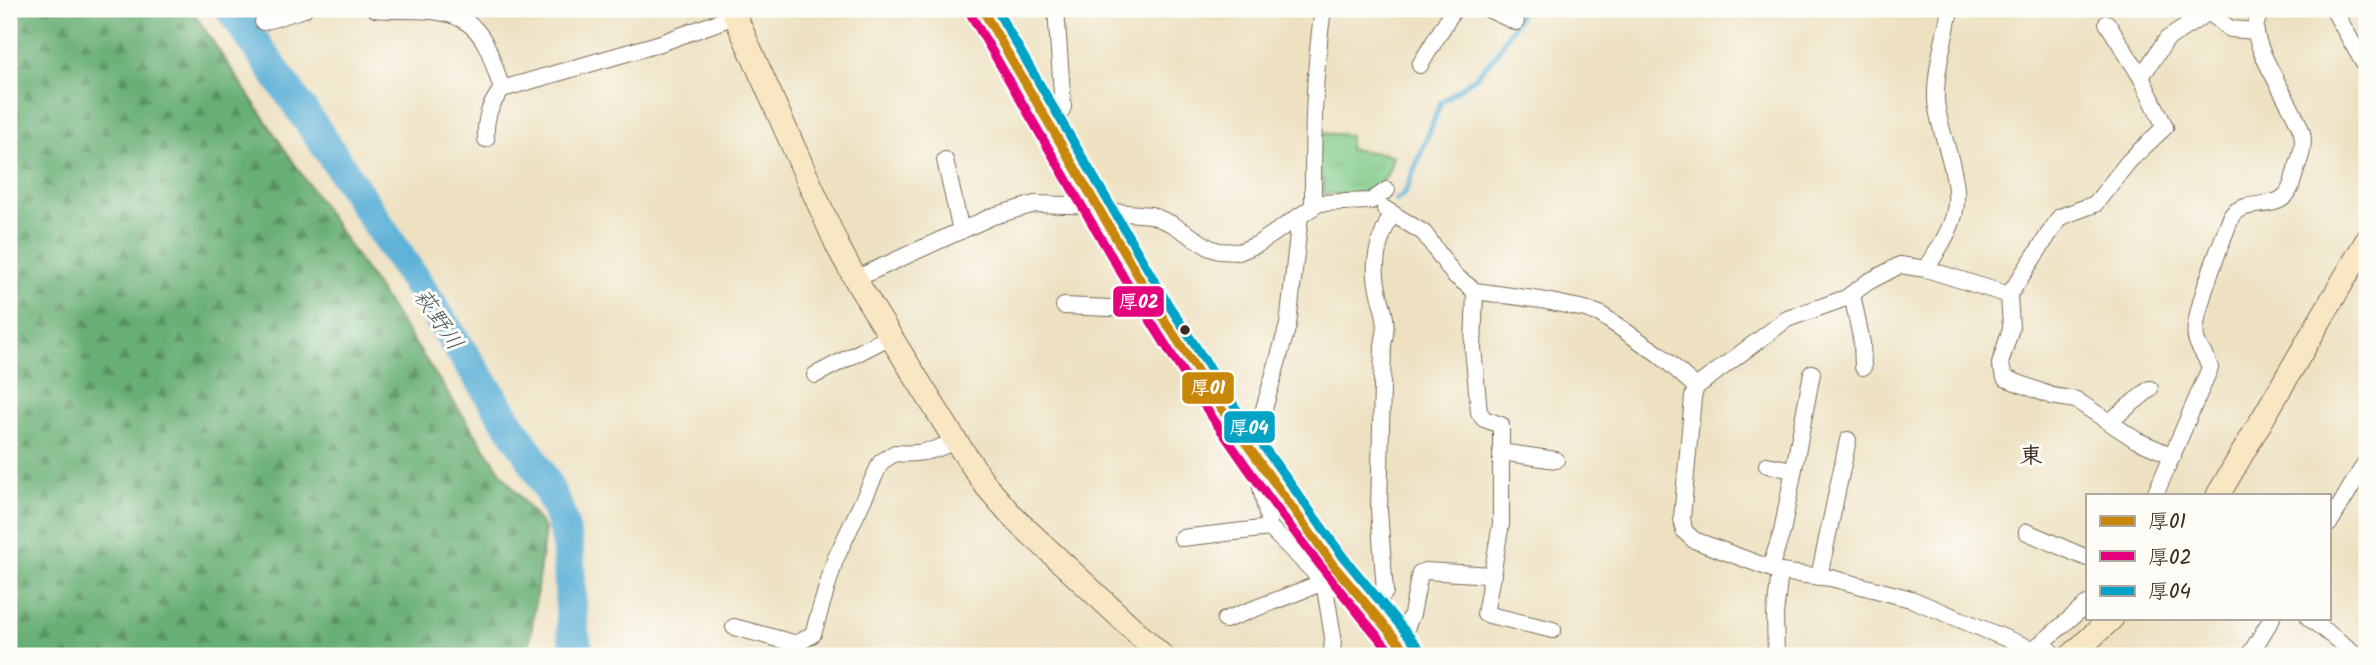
<svg xmlns="http://www.w3.org/2000/svg" width="2376" height="665" viewBox="0 0 2376 665" font-family="Kalam,'Klee One',sans-serif">
<style>
.forest{fill:url(#forest-firs);stroke:#526c4a;stroke-width:2}
.park{fill:url(#park-tufts);stroke:#5e7a54;stroke-width:2}
.lines{fill:none;stroke-linecap:round;stroke-linejoin:round}
.stream{stroke:#5bb0d7;stroke-width:5}
.river{stroke:#5bb0d7;stroke-width:32}
.street-casing{stroke:#796a57;stroke-width:18}
.secondary-casing{stroke:#796a57;stroke-width:25}
.highway-casing{stroke:#796a57;stroke-width:32}
.street{stroke:#fff;stroke-width:16}
.secondary{stroke:#f9e7c3;stroke-width:23}
.highway{stroke:#efc469;stroke-width:30}
.bus-1-casing{stroke:#fdfcf7;stroke-width:14}
.bus-2-casing{stroke:#fdfcf7;stroke-width:14}
.bus-3-casing{stroke:#fdfcf7;stroke-width:14}
.bus-1{stroke:#c88708;stroke-width:9}
.bus-2{stroke:#e5007d;stroke-width:9}
.bus-3{stroke:#03a3c5;stroke-width:9}
.bus-dot{fill:#3b2a1e;stroke:#fdfcf7;stroke-width:2.5}
.labels{text-anchor:middle;stroke-width:6;stroke-linejoin:round;paint-order:stroke}
.water-label{font-size:23px;font-style:italic;fill:#46595f;stroke:#fdfcf7}
.neighbourhood-label{font-size:23px;font-weight:bold;fill:#3b2a1e;stroke:#fdfcf7}
.line-badge{stroke:#fdfcf7;stroke-width:2.5}
.badge-label{font-size:19px;text-anchor:middle;font-weight:bold;fill:#fff}
</style>
<defs>
<pattern id="forest-firs" width="22" height="20" patternUnits="userSpaceOnUse" patternTransform="scale(1.75)"><rect width="22" height="20" fill="#68af75"/><path d="M5 1l3.5 6h-7zM16 11l3.5 6h-7z" fill="#578f5f"/></pattern>
<pattern id="park-tufts" width="24" height="20" patternUnits="userSpaceOnUse" patternTransform="scale(1.75)"><rect width="24" height="20" fill="#80cb89"/><path d="M3 7l-1-3M5 7V3M7 7l1-3M15 17l-1-3M17 17v-4M19 17l1-3" fill="none" stroke="#70ae76"/></pattern>
</defs>
<rect width="100%" height="100%" fill="#fdfcf7"/>
<filter id="ink" filterUnits="userSpaceOnUse"><feTurbulence type="fractalNoise" baseFrequency=".0143" numOctaves="2"/><feDisplacementMap in="SourceGraphic" scale="14" xChannelSelector="R" yChannelSelector="G"/><feConvolveMatrix kernelMatrix="1 2 1 2 8 2 1 2 1" color-interpolation-filters="sRGB"/></filter>
<filter id="wash" filterUnits="userSpaceOnUse"><feTurbulence type="fractalNoise" baseFrequency=".00686" numOctaves="4" result="noise"/><feDisplacementMap in="SourceGraphic" scale="28" xChannelSelector="R" yChannelSelector="G"/><feGaussianBlur stdDeviation="1.57" result="paint"/><feColorMatrix in="noise" values="0 0 0 0 0 0 0 0 0 0 0 0 0 0 0 0 0 1.4 0 .05"/><feComposite in="paint" operator="in"/></filter>
<g filter="url(#wash)">
<rect width="100%" height="100%" fill="#ede1c1"/>
<!-- forest -->
<polygon class="forest" points="9,9 191,9 500,471 545,529 528,656 9,656"/>
<!-- park -->
<path class="park" d="M1318,133L1350,135L1349,149L1393,155C1385,199 1360,194 1323,194V179H1317Z"/>
<g class="lines">
<!-- stream -->
<polyline class="stream" points="1395,201 1405,193 1441,102 1475,78 1495,56 1523,9"/>
<!-- river -->
<path class="river" d="M231,9L321,138L531,457C543,479 557,502 563,526C575,569 565,615 579,656"/>
</g>
</g>
<g filter="url(#ink)">
<g class="lines">
<!-- street casing -->
<g class="street-casing">
<g id="street">
<path d="M375,9C418,13 465,0 487,47C493,60 497,75 502,89"/>
<polyline points="1488,9 1516,22"/>
<polyline points="2333,9 2367,69"/>
<polyline points="263,22 304,9"/>
<polyline points="1420,65 1454,9"/>
<polyline points="2141,77 2167,39 2209,12 2230,29 2256,31"/>
<polyline points="1053,128 1063,107 1056,9"/>
<path d="M486,139C485,118 489,106 502,89L658,44L735,16"/>
<polyline points="945,160 961,231"/>
<path d="M1313,207C1313,138 1313,77 1323,9"/>
<polyline points="1385,209 1424,233 1454,275 1475,291 1541,300 1585,309 1600,314 1660,355 1696,387"/>
<path d="M1926,269C1958,219 1964,206 1947,148C1943,133 1937,116 1936,100C1935,70 1945,38 1950,9"/>
<polyline points="855,279 993,216 1035,204 1098,206 1104,211 1151,215 1172,224 1210,248 1219,251 1239,252 1258,244 1319,203 1371,201 1387,190"/>
<polyline points="1475,291 1473,348 1479,412 1484,419 1501,425 1501,524 1485,614 1553,630"/>
<polyline points="1852,294 1862,343 1863,367"/>
<polyline points="2009,295 2011,328 2000,364 2005,378 2052,396 2076,400 2136,440 2173,456"/>
<polyline points="1064,306 1158,310"/>
<polyline points="815,375 891,336"/>
<polyline points="2109,422 2150,389"/>
<polyline points="1252,451 1288,325 1300,216"/>
<polyline points="1501,452 1556,460"/>
<polyline points="1767,465 1793,470"/>
<path d="M2155,495L2210,368C2207,357 2198,348 2196,338C2191,316 2223,239 2232,215C2246,199 2273,210 2286,195C2292,189 2293,178 2296,170C2300,159 2305,146 2302,133C2295,107 2251,48 2256,24C2257,19 2260,13 2262,9"/>
<polyline points="2329,524 2367,460"/>
<polyline points="2027,532 2087,558"/>
<polyline points="1182,538 1270,528 1260,483 1268,474"/>
<polyline points="1770,568 1782,532 1812,373"/>
<polyline points="1780,572 1831,578 1911,599 2029,648 2034,648 2043,642 2054,656"/>
<polyline points="1330,574 1324,582 1333,637 1332,656"/>
<polyline points="1819,577 1848,440"/>
<path d="M1369,609L1385,592L1379,510L1383,345C1391,313 1378,305 1376,276C1374,253 1382,234 1392,213"/>
<polyline points="2309,618 2358,656"/>
<polyline points="1225,620 1324,582 1270,528"/>
<path d="M734,627L797,644L813,634L835,560L881,462L895,453C917,455 936,452 955,440"/>
<polyline points="2043,642 2087,604"/>
<polyline points="1399,645 1412,614 1420,573 1425,571 1493,575"/>
<polyline points="1776,656 1775,615 1780,572 1694,540 1684,531 1682,518 1693,397 1696,387 1787,319 1846,298 1868,282 1900,265 1926,269 2009,295 2060,217 2095,204 2129,161 2165,127 2141,77 2107,23"/>
<polyline points="2249,656 2272,618"/>
</g>
</g>
<!-- secondary casing -->
<g class="secondary-casing">
<g id="secondary">
<polyline points="732,9 838,247 861,289 955,440 987,487 1015,519 1162,656"/>
<polyline points="2218,495 2367,240"/>
<polyline points="2071,656 2112,618"/>
</g>
</g>
<!-- highway casing -->
<g class="highway-casing">
<polyline id="highway" points="982,9 1158,310 1225,414 1334,566 1410,656"/>
</g>
<!-- street -->
<use href="#street" class="street"/>
<!-- secondary -->
<use href="#secondary" class="secondary"/>
<!-- highway -->
<use href="#highway" class="highway"/>
<!-- bus-1 casing -->
<g class="bus-1-casing">
<polyline id="bus-1" points="982,9 1158,310 1225,414 1334,566 1410,656"/>
</g>
<!-- bus-2 casing -->
<g class="bus-2-casing">
<path id="bus-2" d="M971,15C1051,151 1127,290 1214,420C1270,502 1330,581 1394,656"/>
</g>
<!-- bus-3 casing -->
<g class="bus-3-casing">
<polyline id="bus-3" points="996,9 1168,304 1235,407 1344,558 1419,648"/>
</g>
<!-- bus-1 -->
<use href="#bus-1" class="bus-1"/>
<!-- bus-2 -->
<use href="#bus-2" class="bus-2"/>
<!-- bus-3 -->
<use href="#bus-3" class="bus-3"/>
</g>
</g>
<!-- markers -->
<circle class="bus-dot" cx="1185" cy="330" r="6"/>
<g class="labels">
<!-- water labels -->
<g class="water-label">
<text transform="translate(439 319) rotate(56)" y="8">萩野川</text>
</g>
<!-- neighbourhood labels -->
<g class="neighbourhood-label">
<text x="2031" y="463">東</text>
</g>
</g>
<g class="line-badge">
<rect x="1112" y="285" width="53" height="33" rx="7" fill="#e5007d"/>
<rect x="1181" y="371" width="54" height="34" rx="7" fill="#c88708"/>
<rect x="1223" y="410" width="53" height="34" rx="7" fill="#03a3c5"/>
</g>
<g class="badge-label">
<text x="1139" y="308">厚02</text>
<text x="1208" y="394">厚01</text>
<text x="1249" y="434">厚04</text>
</g>
<!-- margin -->
<rect width="2376" height="665" fill="none" stroke="#fdfcf7" stroke-width="35"/>
<!-- legend -->
<rect x="2086" y="494" width="245" height="126" fill="#fdfcf7" stroke="#afa8a0" stroke-width="2"/>
<rect x="2100" y="516" width="35" height="10" fill="#c88708" stroke="#afa8a0" stroke-width="2"/>
<text x="2148" y="528" font-size="21" fill="#3b2a1e">厚01</text>
<rect x="2100" y="551" width="35" height="10" fill="#e5007d" stroke="#afa8a0" stroke-width="2"/>
<text x="2148" y="564" font-size="21" fill="#3b2a1e">厚02</text>
<rect x="2100" y="586" width="35" height="10" fill="#03a3c5" stroke="#afa8a0" stroke-width="2"/>
<text x="2148" y="598" font-size="21" fill="#3b2a1e">厚04</text>
</svg>
